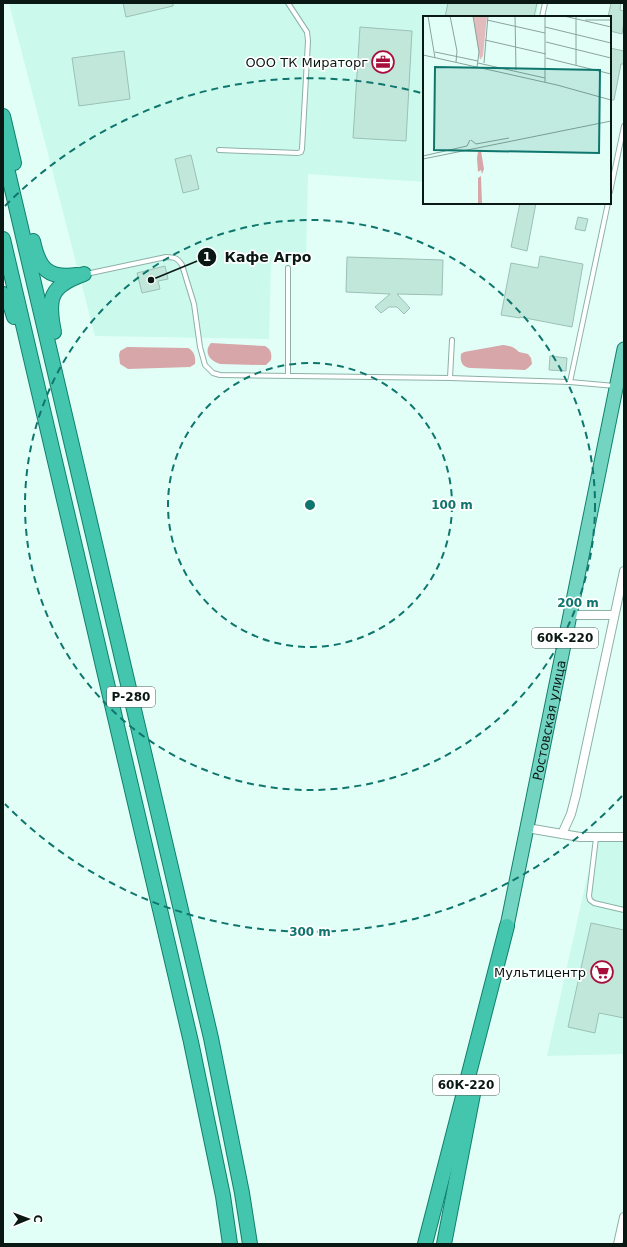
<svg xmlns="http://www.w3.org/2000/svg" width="627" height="1247" viewBox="0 0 627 1247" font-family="'DejaVu Sans',sans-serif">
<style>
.built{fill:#cbfaec}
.forest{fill:#d7a6a9}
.building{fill:#c1e6da;stroke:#9cc0b5}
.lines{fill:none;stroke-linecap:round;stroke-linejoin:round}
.service-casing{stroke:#8db1a6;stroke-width:6}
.minor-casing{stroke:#8db1a6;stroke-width:10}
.primary-casing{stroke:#11806b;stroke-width:15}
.trunk-casing{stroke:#11806b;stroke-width:16}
.service{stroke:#fff;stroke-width:4}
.minor{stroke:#fff;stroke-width:8}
.primary{stroke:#73d4c2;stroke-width:13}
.trunk{stroke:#44c6ae;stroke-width:14}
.ring{fill:none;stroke:#0f766e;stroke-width:2;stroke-dasharray:7 5}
.labels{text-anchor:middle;stroke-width:3.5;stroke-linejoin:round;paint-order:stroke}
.shield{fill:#fff;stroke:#545d5a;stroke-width:1}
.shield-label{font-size:12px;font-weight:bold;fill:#0a1814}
.poi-label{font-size:13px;fill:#0a1814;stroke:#fff;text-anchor:end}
.street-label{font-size:13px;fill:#0a1814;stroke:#fff}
.inset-road{fill:none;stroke:#8ba39c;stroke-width:1}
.view{fill:#0f766e;fill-opacity:0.15;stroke:#0f766e;stroke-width:2}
.inset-edge{fill:none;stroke:#0a1814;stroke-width:2}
.centre{fill:#0f766e;stroke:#fff;stroke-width:2}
.ring-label{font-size:12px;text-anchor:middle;font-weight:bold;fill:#0f766e;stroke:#fff;stroke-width:3.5;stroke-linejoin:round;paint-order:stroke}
.leader{fill:none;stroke:#0a1814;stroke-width:1.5}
.callout-dot{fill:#0a1814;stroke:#fff;stroke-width:1.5}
.mark-label{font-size:12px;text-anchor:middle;font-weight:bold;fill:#fff}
.callout-label{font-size:14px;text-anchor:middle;font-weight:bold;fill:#0a1814;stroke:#fff;stroke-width:3.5;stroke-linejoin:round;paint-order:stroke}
</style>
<rect width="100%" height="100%" fill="#e1fff6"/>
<!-- built -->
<g class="built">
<polygon points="9,3 539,3 536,17 424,17 424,182 308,174 306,262 271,261 269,339 95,336"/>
<polygon points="624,841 624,1054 547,1056 595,842"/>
</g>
<!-- forest -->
<g class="forest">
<path d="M211,343L265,346C271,349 272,354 271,360L266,365H261L220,364C210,361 203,352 211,343Z"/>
<path d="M503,345C510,346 514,347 519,352L528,354L531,358L532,364L528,368L525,370L471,368C462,367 460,362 461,354L464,352Z"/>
<path d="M127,347L188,348C194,351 196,357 195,364L190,367L128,369L120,364L119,355L120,351Z"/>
</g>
<!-- building -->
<g class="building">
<polygon points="123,3 173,3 173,6 126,17"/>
<polygon points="448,3 537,3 534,17 445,17"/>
<polygon points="611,3 621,3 620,10 624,11 624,22 622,34 610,31 610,17 608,17"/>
<polygon points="360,27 412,31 406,141 353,138"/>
<polygon points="610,48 624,51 624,64 621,64 614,100 610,100"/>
<polygon points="124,51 130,99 79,106 72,58"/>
<polygon points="191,155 199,189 183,193 175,159"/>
<polygon points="520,203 536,203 527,251 511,247"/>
<polygon points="578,217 588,219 585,231 575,229"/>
<polygon points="540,256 583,264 572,327 520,317 520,318 501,315 511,263 538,268"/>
<polygon points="347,257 443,260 442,295 397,294 410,308 404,314 397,307 389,307 381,313 375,307 390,294 346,292"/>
<polygon points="165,266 168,279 158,281 160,289 142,293 137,273"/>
<polygon points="550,356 567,358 566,371 549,370"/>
<polygon points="591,923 624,930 624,1018 599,1013 595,1033 568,1027"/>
</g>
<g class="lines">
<!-- service casing -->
<g class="service-casing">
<g id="service">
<polyline points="542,17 545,3"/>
<polyline points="219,150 298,153 301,152 302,149 308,41 307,32 288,3"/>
<polyline points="610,192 624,126"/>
<path d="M86,274L166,257C174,257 178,258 182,265L194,304L200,347L205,365L213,373L220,375L450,378L570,382L615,386"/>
<polyline points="288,375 288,268"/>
<polyline points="450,378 452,340"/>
<polyline points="570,382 608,203"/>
<polyline points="596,838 589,896 590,900 594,903 624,910"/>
</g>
</g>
<!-- minor casing -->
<g class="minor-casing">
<g id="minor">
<polyline points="570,615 614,615"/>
<polyline points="527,828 580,837 624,837"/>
<polyline points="562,834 571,814 576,795 624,571"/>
<polyline points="618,1244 624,1217"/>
</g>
</g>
<!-- primary casing -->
<g class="primary-casing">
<g id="primary">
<path id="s1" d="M507,926L624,349"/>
</g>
</g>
<!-- trunk casing -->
<g class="trunk-casing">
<g id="trunk">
<polyline points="3,116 14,163"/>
<polyline points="3,151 211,1038 242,1193 250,1244"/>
<polyline points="3,239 191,1042 223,1196 230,1244"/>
<path d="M33,241C39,269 48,279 77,275"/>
<polyline points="3,294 10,304 14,317"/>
<path d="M54,332C47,298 50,286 84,274"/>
<polyline points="425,1244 507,926"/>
<polyline points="444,1244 474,1089"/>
</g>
</g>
<!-- service -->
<use href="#service" class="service"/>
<!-- minor -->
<use href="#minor" class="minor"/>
<!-- primary -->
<use href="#primary" class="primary"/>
<!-- trunk -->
<use href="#trunk" class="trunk"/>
</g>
<!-- distance rings -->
<g class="ring">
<circle cx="310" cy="505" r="142"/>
<circle cx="310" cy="505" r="285"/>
<path d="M622 796A427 427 0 0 1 5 804M5 206A427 427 0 0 1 421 93"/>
</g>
<!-- icons -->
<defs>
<g id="office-ring" transform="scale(1.15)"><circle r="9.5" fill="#fff" stroke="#a70f3a" stroke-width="1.5"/><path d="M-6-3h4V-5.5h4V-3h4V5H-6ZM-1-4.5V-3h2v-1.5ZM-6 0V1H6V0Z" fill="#a70f3a"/></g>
<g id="supermarket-ring" transform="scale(1.15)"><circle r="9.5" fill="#fff" stroke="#a70f3a" stroke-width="1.5"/><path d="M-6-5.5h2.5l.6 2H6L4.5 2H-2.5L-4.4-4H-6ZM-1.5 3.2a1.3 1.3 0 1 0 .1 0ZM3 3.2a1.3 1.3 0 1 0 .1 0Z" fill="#a70f3a"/></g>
</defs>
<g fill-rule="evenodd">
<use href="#office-ring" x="383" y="62"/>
<use href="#supermarket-ring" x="602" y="972"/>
</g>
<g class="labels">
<!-- shield labels -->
<g class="shield">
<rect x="532" y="628" width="66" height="20" rx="3"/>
<rect x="107" y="687" width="48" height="20" rx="3"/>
<rect x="433" y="1075" width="66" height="20" rx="3"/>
</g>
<g class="shield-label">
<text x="565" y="642">60К-220</text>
<text x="131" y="701">Р-280</text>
<text x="466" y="1089">60К-220</text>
</g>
<!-- poi labels -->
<g class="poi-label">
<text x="368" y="67">ООО ТК Мираторг</text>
<text x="586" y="977">Мультицентр</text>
</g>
<!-- street labels -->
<g class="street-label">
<text dy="5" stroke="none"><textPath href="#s1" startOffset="210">Ростовская улица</textPath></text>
</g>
</g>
<!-- overview -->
<g transform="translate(423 16)">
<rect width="188" height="188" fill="#e1fff6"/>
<path d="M50,0H64L60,40L57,44Z" fill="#e2bbbd"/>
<path d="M58,135L61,153L59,158L58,154L55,156L54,142L55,136ZM58,160L59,188H55V162Z" fill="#d7a6a9"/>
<path class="inset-road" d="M5,0L12,42M27,0L34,35L33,46M50,0L56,36L54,51M92,0L93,54M141,0L188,11M153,0V49M64,4L122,17M162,4H188M122,11L188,27M62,24L123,38M123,26L188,42M12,36L55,45M0,39L134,69M123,42L188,58M55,47L122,62M61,47L65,0M122,66V0M134,69L188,84M48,124L53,128L86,122M0,140L44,130L47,124M0,143L188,105"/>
<path class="view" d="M12,51L177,54L176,137L11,134Z"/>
<rect width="188" height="188" class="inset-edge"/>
</g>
<circle cx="310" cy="505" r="6" class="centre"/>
<g class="ring-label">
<text x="452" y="509">100 m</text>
<text x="578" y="607">200 m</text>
<text x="310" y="936">300 m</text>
</g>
<!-- callouts -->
<path class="leader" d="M151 280L207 257"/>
<g class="callout-dot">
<circle cx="151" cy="280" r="4"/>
<circle cx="207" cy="257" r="10"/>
</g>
<g class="mark-label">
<text x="207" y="261">1</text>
</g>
<g class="callout-label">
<text x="268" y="262">Кафе Агро</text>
</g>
<!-- border -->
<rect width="627" height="1247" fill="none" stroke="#0a1814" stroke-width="8"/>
<!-- north arrow -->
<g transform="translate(28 1219) rotate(89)" stroke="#ffffff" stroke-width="3" paint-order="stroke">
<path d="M0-3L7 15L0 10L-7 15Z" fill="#0a1814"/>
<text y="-6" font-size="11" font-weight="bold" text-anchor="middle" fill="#0a1814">С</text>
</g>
</svg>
